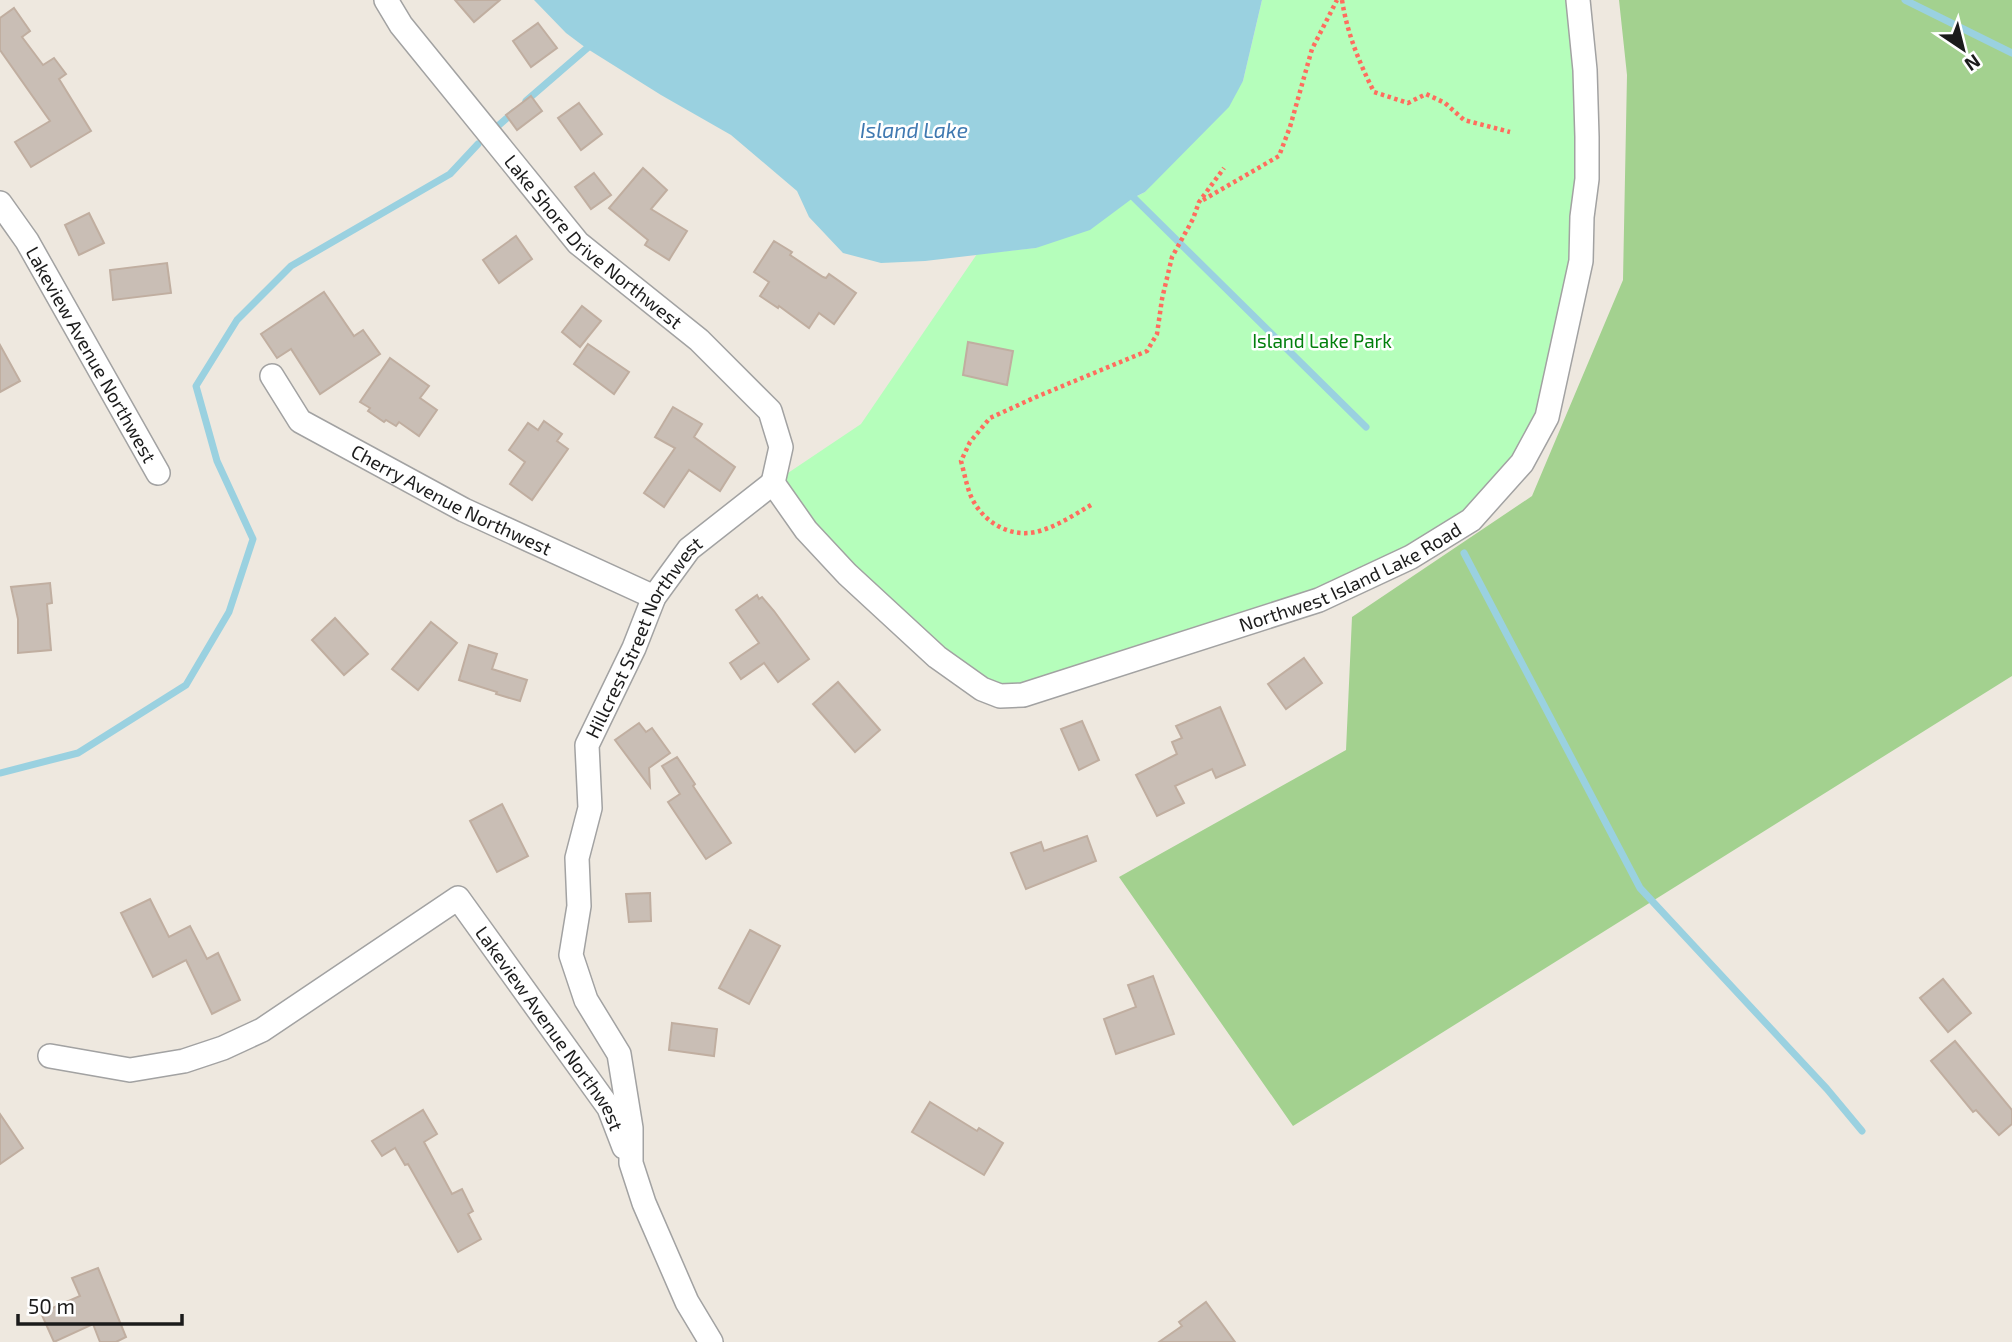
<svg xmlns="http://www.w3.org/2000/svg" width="2012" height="1342" viewBox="0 0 2012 1342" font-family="'Exo 2',sans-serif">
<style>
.forest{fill:#a3d18f}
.park{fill:#b5febb}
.water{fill:#9ad1e0}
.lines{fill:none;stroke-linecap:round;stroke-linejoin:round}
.stream{stroke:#9ad1e0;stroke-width:7}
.building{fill:#c9beb5;stroke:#c0aea0;stroke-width:2}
.street-casing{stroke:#a2a2a2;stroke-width:26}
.path{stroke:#ff6d5e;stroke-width:4.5;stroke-dasharray:3.5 3.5;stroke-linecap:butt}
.street{stroke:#fff;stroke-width:23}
.labels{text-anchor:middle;stroke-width:5;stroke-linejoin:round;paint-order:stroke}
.street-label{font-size:19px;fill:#1b1b1b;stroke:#fff}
.park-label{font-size:19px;fill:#027f0c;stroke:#fff}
.water-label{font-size:21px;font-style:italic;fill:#4079b1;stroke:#fff}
</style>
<rect width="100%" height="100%" fill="#eee8df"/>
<!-- forest -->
<polygon class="forest" points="1619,0 2012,0 2012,676 1293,1126 1119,877 1346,750 1352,617 1532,496 1623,280 1627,75"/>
<!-- park -->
<polygon class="park" points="1262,0 1578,0 1581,261 1522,463 1411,557 1023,695 968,681 773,483 861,424 977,254 1036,248 1145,192 1243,81"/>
<!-- water -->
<polygon class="water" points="534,0 1262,0 1243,81 1229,107 1145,192 1133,198 1090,230 1036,248 925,261 881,263 843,253 809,217 797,191 731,135 661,95 586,48 566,33"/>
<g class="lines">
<!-- stream -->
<g class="stream">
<polyline points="1905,0 2012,53"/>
<polyline points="526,101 593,43"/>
<polyline points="499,125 514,112"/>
<polyline points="1129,193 1366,427"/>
<polyline points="1464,553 1640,888 1827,1089 1862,1131"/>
<polyline points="0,773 78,753 186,685 229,612 253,539 217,461 196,386 237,320 291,266 450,174 478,144"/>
</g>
</g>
<!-- building -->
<g class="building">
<polygon points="455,0 500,0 474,22"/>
<polygon points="14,8 30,31 22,37 43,65 54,58 66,74 59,79 91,131 31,167 15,142 50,121 0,50 0,18"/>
<polygon points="538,23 557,48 531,67 513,41"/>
<polygon points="531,96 542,111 517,130 506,115"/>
<polygon points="579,103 602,134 581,150 558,118"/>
<polygon points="643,168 667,190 651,209 687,231 669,260 645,245 648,240 609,208"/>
<polygon points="594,173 611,195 591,209 575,187"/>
<polygon points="89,213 104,243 79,255 65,225"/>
<polygon points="516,236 532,259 499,283 483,260"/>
<polygon points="774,241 792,252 790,255 823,277 826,278 829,274 856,293 834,324 819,313 809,328 779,306 778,308 760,296 769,282 754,272"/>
<polygon points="167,263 171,293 113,300 110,270"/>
<polygon points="324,292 354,336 363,330 380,354 320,394 291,349 277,358 261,334"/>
<polygon points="582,306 601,321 580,347 562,332"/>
<polygon points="968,342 1013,351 1007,385 963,375"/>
<polygon points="588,344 629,372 614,394 574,364"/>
<polygon points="0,345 20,381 0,392"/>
<polygon points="390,358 429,386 420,398 437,410 419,436 399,422 396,426 386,420 384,422 368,411 370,408 360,402"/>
<polygon points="673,407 702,424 694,437 735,467 720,491 689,470 664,507 644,493 675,448 655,437"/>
<polygon points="544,421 562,434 557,441 568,449 532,500 510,484 525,462 509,450 528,423 538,430"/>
<polygon points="50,583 52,603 47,604 51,650 18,653 18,619 11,587"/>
<polygon points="757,595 759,599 762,597 774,611 809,659 778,682 764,663 741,679 730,663 759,643 736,610"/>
<polygon points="335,618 368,654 344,675 312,640"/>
<polygon points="431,622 457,643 418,690 392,669"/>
<polygon points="469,645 497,654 492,669 527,680 520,701 496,694 497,692 459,680"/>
<polygon points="1304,658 1322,683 1286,709 1268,684"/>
<polygon points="838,682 880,730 855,752 813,704"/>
<polygon points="1220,707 1245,765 1216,778 1212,769 1175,786 1184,803 1157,816 1136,775 1177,754 1172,742 1182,738 1176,726"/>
<polygon points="1082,721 1099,760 1079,770 1061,729"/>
<polygon points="639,723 646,732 652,728 670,753 649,768 650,787 615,740"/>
<polygon points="677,757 695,784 693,786 731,843 706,859 668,802 680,794 662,766"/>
<polygon points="502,804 528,856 497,872 470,821"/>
<polygon points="1087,836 1096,861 1026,889 1011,853 1041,842 1044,851"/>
<polygon points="650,893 651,921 629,922 626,894"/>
<polygon points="150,899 169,937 190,926 207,959 218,953 240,1000 212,1014 186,960 153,977 121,913"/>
<polygon points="750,930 780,946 749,1004 719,988"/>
<polygon points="1153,976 1174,1034 1116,1054 1104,1019 1136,1007 1128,985"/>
<polygon points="1943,979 1971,1013 1948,1032 1920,998"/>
<polygon points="672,1023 717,1029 714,1056 669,1050"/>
<polygon points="1955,1041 2012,1110 2012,1124 1999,1135 1976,1110 1973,1112 1931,1061"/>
<polygon points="930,1102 977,1131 979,1128 1003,1143 984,1175 912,1132"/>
<polygon points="423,1110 437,1134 424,1142 452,1194 462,1189 473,1211 468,1214 481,1239 458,1252 408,1164 405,1165 395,1148 382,1156 372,1141"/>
<polygon points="0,1114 23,1148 0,1164"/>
<polygon points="98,1268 126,1337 116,1342 100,1342 93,1324 54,1342 41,1313 80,1296 72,1278"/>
<polygon points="1206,1302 1235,1342 1159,1342 1182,1326 1179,1322"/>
</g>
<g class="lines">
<!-- street casing -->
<g class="street-casing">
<g id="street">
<path id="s1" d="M386,0L401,25L578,243L699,340L770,411L781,447L773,483"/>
<path id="s2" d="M0,203L27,241L158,473"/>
<path id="s3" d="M272,376L300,421L464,510L654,597"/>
<path id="s4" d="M773,483L806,530L847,574L937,657L982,689L1000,696L1023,695L1319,600L1411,557L1471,520L1522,463L1547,417L1581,261L1582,217L1587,179V137L1585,70L1578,0"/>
<path id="s5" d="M50,1056L130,1070L184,1061L223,1048L262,1030L458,898L609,1108L624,1147"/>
<path id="s6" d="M711,1342L687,1302L644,1203L631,1163V1128L619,1054L586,1000L571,955L579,906L577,858L590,808L587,745L634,648L654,597L689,549L773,483"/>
</g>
</g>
<!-- path -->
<g class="path">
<path d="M1342,0C1347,33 1359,62 1374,92L1408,103L1426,94L1445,103L1464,120L1510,132"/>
<polyline points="1203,200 1279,156 1290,127 1312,49 1337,0"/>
<path d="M1091,505C1074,515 1056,527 1036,532C1008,538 980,520 970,494C966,483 964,472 961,461L970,442L990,418L1036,397L1147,351L1157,334L1162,299L1172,257L1193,219L1199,202L1224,168"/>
</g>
<!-- street -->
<use href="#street" class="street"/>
</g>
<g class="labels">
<!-- street labels -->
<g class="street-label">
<text dy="7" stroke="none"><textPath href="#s1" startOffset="320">Lake Shore Drive Northwest</textPath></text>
<text dy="7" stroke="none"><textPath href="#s2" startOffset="177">Lakeview Avenue Northwest</textPath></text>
<text dy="7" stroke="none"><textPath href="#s3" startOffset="224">Cherry Avenue Northwest</textPath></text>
<text dy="7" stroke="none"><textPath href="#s4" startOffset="686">Northwest Island Lake Road</textPath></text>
<text dy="7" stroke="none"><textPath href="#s6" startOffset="752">Hillcrest Street Northwest</textPath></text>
<text dy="7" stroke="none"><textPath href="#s5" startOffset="616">Lakeview Avenue Northwest</textPath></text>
</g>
<!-- park labels -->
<g class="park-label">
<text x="1322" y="348">Island Lake Park</text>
</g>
<!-- water labels -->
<g class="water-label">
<text x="914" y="138">Island Lake</text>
</g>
</g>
<!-- north arrow -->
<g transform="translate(1963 49) rotate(145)" stroke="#ffffff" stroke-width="5" paint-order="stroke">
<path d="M0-5L12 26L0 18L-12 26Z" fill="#1b1b1b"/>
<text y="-10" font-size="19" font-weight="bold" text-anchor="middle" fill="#1b1b1b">N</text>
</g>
<!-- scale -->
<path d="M18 1314v10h164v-10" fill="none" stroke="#1b1b1b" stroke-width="3.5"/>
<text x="28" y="1314" font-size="21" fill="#1b1b1b" stroke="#ffffff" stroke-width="5" paint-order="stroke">50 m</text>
</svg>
